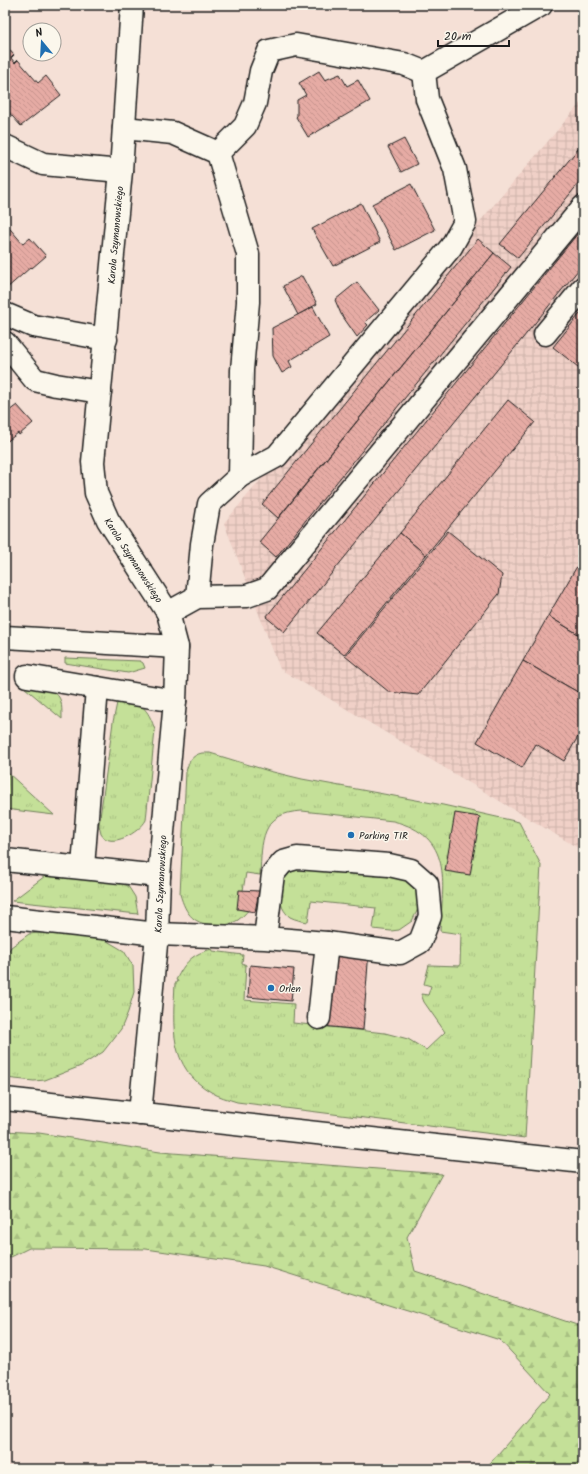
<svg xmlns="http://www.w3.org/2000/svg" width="588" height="1474" viewBox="0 0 588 1474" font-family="Kalam,sans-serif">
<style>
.industrial{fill:url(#industrial-grid)}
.grass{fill:url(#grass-tufts);stroke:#707e5a}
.forest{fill:url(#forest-firs);stroke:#707e5a}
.building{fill:url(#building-back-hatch);stroke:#1c1c1c}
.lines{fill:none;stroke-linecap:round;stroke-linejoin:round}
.minor-casing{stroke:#1c1c1c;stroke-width:25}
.major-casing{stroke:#1c1c1c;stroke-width:25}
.minor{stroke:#fbf7ec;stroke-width:22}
.major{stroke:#fbf7ec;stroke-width:22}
.poi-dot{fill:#1f6fb2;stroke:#fbf7ec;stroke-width:1.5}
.labels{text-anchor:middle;stroke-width:3;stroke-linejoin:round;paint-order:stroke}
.street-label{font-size:10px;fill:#1c1c1c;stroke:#fbf7ec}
.poi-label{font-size:10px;fill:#1c1c1c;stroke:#fbf7ec;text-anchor:start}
</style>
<defs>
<pattern id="industrial-grid" width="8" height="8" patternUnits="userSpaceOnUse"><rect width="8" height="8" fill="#f0d0c7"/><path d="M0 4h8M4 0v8" fill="none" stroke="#cdb2aa"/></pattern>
<pattern id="grass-tufts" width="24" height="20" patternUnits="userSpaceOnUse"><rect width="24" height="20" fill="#c4e098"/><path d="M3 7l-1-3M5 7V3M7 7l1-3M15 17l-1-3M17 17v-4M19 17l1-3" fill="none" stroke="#a8c082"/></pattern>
<pattern id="forest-firs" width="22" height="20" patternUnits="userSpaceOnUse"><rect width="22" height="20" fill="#c4e098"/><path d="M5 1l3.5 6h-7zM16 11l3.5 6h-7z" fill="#a8c082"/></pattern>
<pattern id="building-back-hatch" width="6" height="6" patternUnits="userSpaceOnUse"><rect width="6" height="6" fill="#e6aba4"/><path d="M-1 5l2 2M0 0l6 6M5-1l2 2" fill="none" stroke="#c5938d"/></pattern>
</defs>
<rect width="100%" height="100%" fill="#f5e0d6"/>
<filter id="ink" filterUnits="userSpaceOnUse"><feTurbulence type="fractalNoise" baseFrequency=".025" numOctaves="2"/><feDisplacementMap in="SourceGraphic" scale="8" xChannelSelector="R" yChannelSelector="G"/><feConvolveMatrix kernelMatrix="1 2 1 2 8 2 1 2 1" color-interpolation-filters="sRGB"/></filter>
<g filter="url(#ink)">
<!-- industrial -->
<polygon class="industrial" points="583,100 583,851 280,669 224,523"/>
<!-- grass -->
<g class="grass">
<polygon points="65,658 140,661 143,663 145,668 128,673 65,663"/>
<path d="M18,682C25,683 32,684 40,687C61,693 62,697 62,719Z"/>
<path d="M124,699C144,703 149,712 155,730L146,820C140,832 110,850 101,834C100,831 100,828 99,825L113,722L117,703Z"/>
<path d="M202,753H210L269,771L302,779L443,805L519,822L541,865L525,1138L237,1102C228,1099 219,1097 211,1092C168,1067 173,1026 175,983H177L178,981L176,980C185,962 192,954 212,949L213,951L243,955L242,963L246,965L244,1000L294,1004L293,1023L385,1033L408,1039L426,1050L445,1032L424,1002L421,994L428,995L431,986L424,984L429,965L460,966L461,934L440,931C443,882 454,836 393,821L302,811C260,813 262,841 260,875L246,873L241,902L254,904C249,909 244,916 238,920C231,924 224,926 217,925C194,925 186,915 180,894L186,772C188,762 192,755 202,753Z"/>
<polygon points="8,773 54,815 5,809"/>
<path d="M305,866L393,875L408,880L418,894L419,907L412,921L399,930L391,931L373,929L376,908L311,901L308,922C302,921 296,920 290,917C277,907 277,886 288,875C293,870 299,868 305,866Z"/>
<polygon points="53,870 115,877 128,886 135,897 138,914 12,901"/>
<polygon points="57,931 102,938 124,951 133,966 134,992 128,1012 121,1029 103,1052 81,1066 45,1080 34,1081 5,1078 5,957 11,947 29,934"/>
</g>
<!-- forest -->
<polygon class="forest" points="5,1131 39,1133 160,1152 442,1174 407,1237 415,1271 583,1327 583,1469 485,1469 550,1394 500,1340 264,1266 146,1249 29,1248 5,1260"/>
<!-- building -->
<g class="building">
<polygon points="5,45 14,55 11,58 15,63 18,60 38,83 46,76 61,95 21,126 5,108"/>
<polygon points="319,71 325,80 340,74 347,86 358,80 370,101 308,137 296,117 297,116 297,100 306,95 299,83"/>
<polygon points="404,139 417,164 401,172 388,147"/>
<polygon points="583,143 583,178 518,258 500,244"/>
<polygon points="411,184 435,230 396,250 372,204"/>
<polygon points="361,203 380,242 333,266 312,229"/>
<polygon points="5,223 23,244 30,238 46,256 32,268 31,267 6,289"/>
<polygon points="583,227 583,264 284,632 266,617"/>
<polygon points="478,239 494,253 278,518 262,504"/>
<polygon points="494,253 511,267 276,557 259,542"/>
<polygon points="302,276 317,304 298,315 283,286"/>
<polygon points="357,282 379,310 365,322 368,325 357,337 341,314 335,300"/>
<polygon points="313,307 329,337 289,361 292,367 282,373 273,356 272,328"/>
<polygon points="583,310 583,371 553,347"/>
<polygon points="508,400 535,422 426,555 400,533"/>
<polygon points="17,405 33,423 19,435 18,433 5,443 5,406 9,411"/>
<polygon points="448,531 502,575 499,594 418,695 389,692 345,656"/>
<polygon points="400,533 426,555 344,655 317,633"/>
<polygon points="583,556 583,637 548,616"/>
<polygon points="548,616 583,637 583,695 523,661"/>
<polygon points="523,661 583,695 583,728 564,761 536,744 522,768 477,742"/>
<polygon points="455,813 480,817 470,875 445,871"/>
<polygon points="239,890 259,891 255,912 237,909"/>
<polygon points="329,946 369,950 363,1030 322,1026"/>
<polygon points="250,965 294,969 291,1001 248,997"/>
</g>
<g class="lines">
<!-- minor casing -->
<g class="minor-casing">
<g id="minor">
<path id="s1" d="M132,5L121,171L93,462L96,493L108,520L168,613L177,647L175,701L159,876L157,934L140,1114"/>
<polyline points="124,128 173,133 218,153 248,254 248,302 242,370 240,476 209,504 202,544 197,597"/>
<polyline points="5,146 43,164 121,171"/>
<polyline points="218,153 245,126 255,103 261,71 269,51 296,45 404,64 424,72 541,5"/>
<polyline points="5,314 33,326 106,339"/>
<polyline points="545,334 583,288"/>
<polyline points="5,343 35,380 56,385 100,392"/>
<polyline points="240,476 277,456 451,247 465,222 455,169 427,99 424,72"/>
<polyline points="168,613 197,597 247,596 267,589 583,207"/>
<polyline points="5,637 177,647"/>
<polyline points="27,676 175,701"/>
<polyline points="5,860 159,876"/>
<polyline points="83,867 97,688"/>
<polyline points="5,917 157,934 265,938 327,943 400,953 420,942 430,916 427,884 411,870 389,865 297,858 283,862 273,874 265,938"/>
<polyline points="319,1018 327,943"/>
</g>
</g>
<!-- major casing -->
<g class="major-casing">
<polyline id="major" points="5,1099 583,1162"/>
</g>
<!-- minor -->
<use href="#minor" class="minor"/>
<!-- major -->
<use href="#major" class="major"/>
</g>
</g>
<!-- markers -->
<g class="poi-dot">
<circle cx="351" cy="835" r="4"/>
<circle cx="271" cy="988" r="4"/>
</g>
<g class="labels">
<!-- street labels -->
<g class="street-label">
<text transform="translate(115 235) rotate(-85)" y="4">Karola Szymanowskiego</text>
<text dy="4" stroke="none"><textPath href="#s1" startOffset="567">Karola Szymanowskiego</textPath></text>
<text transform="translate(160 884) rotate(-87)" y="4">Karola Szymanowskiego</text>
</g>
<!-- poi labels -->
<g class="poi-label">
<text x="359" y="839">Parking TIR</text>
<text x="279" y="992">Orlen</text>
</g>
</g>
<!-- margin -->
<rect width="588" height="1474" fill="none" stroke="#fbf7ec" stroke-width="20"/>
<rect x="10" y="10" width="568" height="1454" fill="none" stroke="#1c1c1c" stroke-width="1.5" filter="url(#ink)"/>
<!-- north arrow -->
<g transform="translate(42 42) rotate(342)"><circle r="19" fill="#fbf7ec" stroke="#a29f99"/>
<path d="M0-3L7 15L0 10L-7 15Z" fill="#1f6fb2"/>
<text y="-6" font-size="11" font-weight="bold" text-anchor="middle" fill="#1c1c1c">N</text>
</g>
<!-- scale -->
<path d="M438 40v6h71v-6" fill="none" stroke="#1c1c1c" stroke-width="2"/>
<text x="444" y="40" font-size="12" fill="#1c1c1c" stroke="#fbf7ec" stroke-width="3" paint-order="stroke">20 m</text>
</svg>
